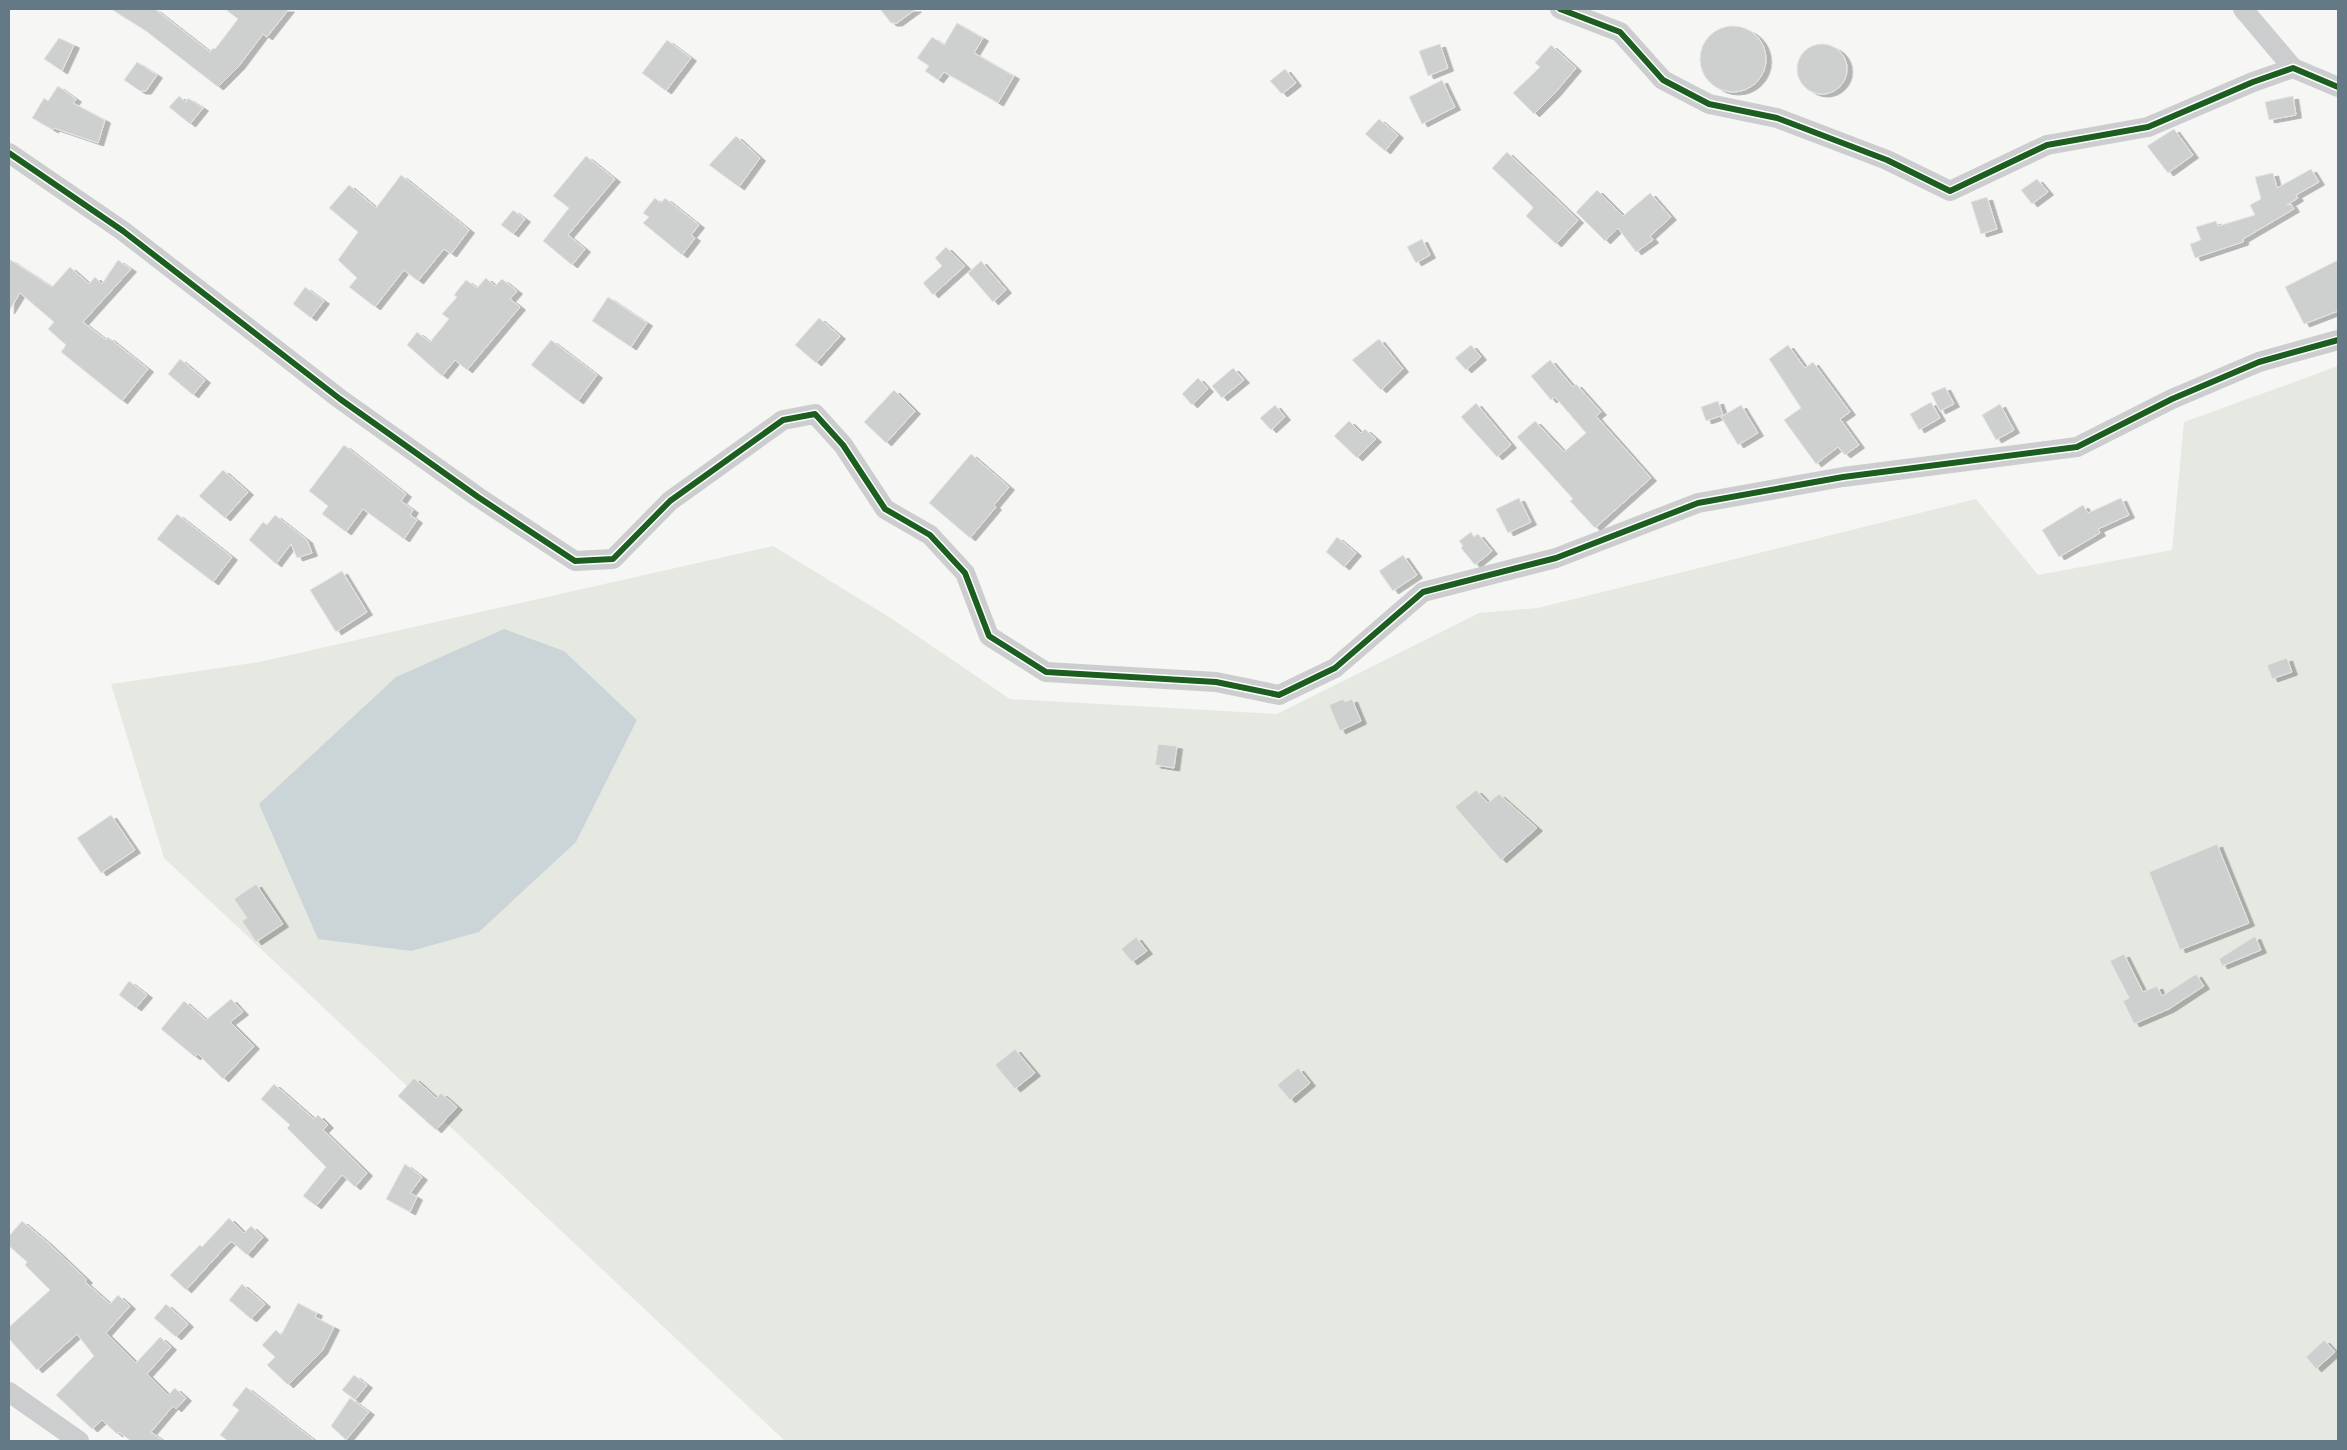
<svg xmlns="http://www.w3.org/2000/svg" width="2347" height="1450" viewBox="0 0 2347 1450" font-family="Arial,sans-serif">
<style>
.green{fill:#e6e9e2}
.water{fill:#cbd5d7}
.building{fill:#ced0d0;stroke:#e5e5e4;filter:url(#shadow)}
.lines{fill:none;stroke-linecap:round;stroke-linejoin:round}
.minor{stroke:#cccdce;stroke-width:20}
.cycleway-casing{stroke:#fff;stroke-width:9}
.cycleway{stroke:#1b5e20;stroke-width:6}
</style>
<defs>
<filter id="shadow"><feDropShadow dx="5.5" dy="3" stdDeviation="0" flood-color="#0004"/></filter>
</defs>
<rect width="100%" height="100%" fill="#f6f6f4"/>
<!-- green -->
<polygon class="green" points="2338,366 2338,1441 785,1441 164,858 111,684 259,662 773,546 889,617 1010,699 1277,714 1479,613 1538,608 1976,499 2038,575 2172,550 2184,422"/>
<!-- water -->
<polygon class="water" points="504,629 564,651 637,720 576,842 479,932 411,951 318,939 259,804 396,677"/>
<!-- building -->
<g class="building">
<polygon points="111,9 155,9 210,52 213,48 215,49 238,19 225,9 289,9 267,37 263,34 239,66 218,87 146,31"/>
<polygon points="880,9 916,9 897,23 891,23"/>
<polygon points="957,23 983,38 974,53 1014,76 998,103 944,72 938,80 925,71 929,66 917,58 932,37 944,45"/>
<circle cx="1733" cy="59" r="33"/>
<polygon points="59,38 74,45 62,71 44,59"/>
<polygon points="667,40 691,58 666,91 642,73"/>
<polygon points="1440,44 1448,68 1428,76 1419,51"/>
<circle cx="1822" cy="69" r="25"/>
<polygon points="1551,45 1576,68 1555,93 1534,114 1513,93 1540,67 1535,63"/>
<polygon points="137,62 157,75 146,91 140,91 124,80"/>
<polygon points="1285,69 1296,83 1282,94 1270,81"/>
<polygon points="1442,80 1455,107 1422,124 1409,97"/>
<polygon points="58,86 76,99 73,103 105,120 98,143 54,128 53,130 32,118 44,98 48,101"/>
<polygon points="179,96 186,102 188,98 203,108 190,124 169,107"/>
<polygon points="2293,96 2296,115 2269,120 2265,102"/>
<polygon points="1379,119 1398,135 1385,151 1365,134"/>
<polygon points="2174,129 2193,155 2168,173 2147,146"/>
<polygon points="736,136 760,158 739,187 709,165"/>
<polygon points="1507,152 1578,220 1556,244 1526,216 1533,208 1531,205 1492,168"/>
<polygon points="586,156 615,179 568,235 585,249 572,265 543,241 569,208 553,196"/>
<polygon points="2311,169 2319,182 2296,195 2298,198 2287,205 2291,204 2294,209 2243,239 2243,242 2195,258 2190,244 2201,240 2196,227 2216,221 2218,226 2255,215 2250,205 2261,199 2255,177 2273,173 2277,188"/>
<polygon points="401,175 469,230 451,254 444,249 418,281 404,270 375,307 349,287 357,278 338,260 358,232 329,208 349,185 376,208"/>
<polygon points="2037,179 2048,192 2032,204 2021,190"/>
<polygon points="1597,190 1623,216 1650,193 1671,217 1650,236 1653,240 1636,252 1618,228 1605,241 1576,212"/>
<polygon points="1987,197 1997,229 1981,234 1971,202"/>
<polygon points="655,198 661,203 665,198 699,225 691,235 695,238 682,255 643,223 649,217 643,213"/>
<polygon points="513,210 525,219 513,234 501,225"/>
<polygon points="1422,239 1430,255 1416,263 1407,247"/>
<polygon points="946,247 965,266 933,295 923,283 942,266 935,258"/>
<polygon points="9,259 52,287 70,267 89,284 95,277 102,284 118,260 131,269 83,322 106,340 108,337 148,369 122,401 61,352 66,345 48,329 54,322 20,293 9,311"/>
<polygon points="2338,260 2338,311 2304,324 2285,287"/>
<polygon points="981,261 1006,290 993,302 968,273"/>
<polygon points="486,278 495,286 502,279 517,291 510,299 520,307 467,370 455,360 442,376 407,345 417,332 430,342 449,319 442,314 457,297 454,295 466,280 477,288"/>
<polygon points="305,287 324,301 311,318 293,304"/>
<polygon points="608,297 647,323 631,347 592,321"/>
<polygon points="819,318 840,336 816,363 795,345"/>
<polygon points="1379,339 1403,369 1381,390 1352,360"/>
<polygon points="551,340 597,375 578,401 531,365"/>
<polygon points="1471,345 1481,357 1466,370 1455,358"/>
<polygon points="1788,345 1805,368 1813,362 1850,412 1840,419 1859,445 1845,455 1838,447 1816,464 1784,420 1801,408 1769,359"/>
<polygon points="180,359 205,380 193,395 168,374"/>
<polygon points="1550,360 1573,387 1576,384 1601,412 1596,416 1651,478 1595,528 1570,501 1573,499 1517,437 1535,421 1564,452 1586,433 1555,397 1551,400 1531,376"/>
<polygon points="1233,368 1244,380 1222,398 1212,386"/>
<polygon points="1198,378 1208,389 1192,405 1182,394"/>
<polygon points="1945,387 1954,404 1940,411 1931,393"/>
<polygon points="894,390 915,411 886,443 864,422"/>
<polygon points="1718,401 1723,415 1706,421 1701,407"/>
<polygon points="1931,402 1940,418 1919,430 1910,414"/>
<polygon points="1476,403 1511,445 1497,457 1461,417"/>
<polygon points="2000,404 2014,430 1996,440 1982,415"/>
<polygon points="1275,405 1285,417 1271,430 1260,418"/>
<polygon points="1741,405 1758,433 1738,445 1721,417"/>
<polygon points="1349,421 1361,433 1365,429 1376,439 1357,458 1334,436"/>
<polygon points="344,445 406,494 401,501 413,510 410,515 417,520 404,539 363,509 346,532 322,514 328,506 309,491"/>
<polygon points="971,454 1009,487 994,505 996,507 970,538 929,503"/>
<polygon points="223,470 248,492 225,518 199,496"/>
<polygon points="1519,498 1531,522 1508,533 1496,509"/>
<polygon points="2121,498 2129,515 2098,529 2100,533 2059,557 2042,530 2083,505 2088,513"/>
<polygon points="177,514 232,557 213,582 157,539"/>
<polygon points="275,515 307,540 312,553 297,558 291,544 276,564 249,540 263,522 267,525"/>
<polygon points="1471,532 1474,537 1478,534 1492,551 1475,565 1461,548 1463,546 1459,541"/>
<polygon points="1337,537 1356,553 1344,567 1326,552"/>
<polygon points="1403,555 1417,575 1393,591 1379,571"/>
<polygon points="342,571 367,612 336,632 310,590"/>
<polygon points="2287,658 2292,672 2272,679 2267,665"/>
<polygon points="1343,699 1345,702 1352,699 1361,721 1340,731 1329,705"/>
<polygon points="1158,744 1177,746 1174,768 1155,765"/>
<polygon points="1476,790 1488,803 1499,794 1537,828 1501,860 1455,807"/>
<polygon points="111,815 135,850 101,873 77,838"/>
<polygon points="2217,844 2249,923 2180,950 2149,872"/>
<polygon points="256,884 283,924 256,942 242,921 247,918 234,899"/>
<polygon points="2255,936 2261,950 2222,966 2219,959"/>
<polygon points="1136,937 1147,951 1132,962 1121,949"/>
<polygon points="2124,954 2143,992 2157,986 2162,996 2196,974 2204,986 2169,1009 2134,1024 2123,1001 2129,998 2110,961"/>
<polygon points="129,981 147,995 136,1008 119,995"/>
<polygon points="231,999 243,1012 230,1022 254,1046 223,1079 198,1054 195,1057 161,1029 184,1001 206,1020"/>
<polygon points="1015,1049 1035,1073 1015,1089 995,1065"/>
<polygon points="1298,1068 1310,1083 1290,1100 1277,1085"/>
<polygon points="414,1078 436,1098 441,1093 457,1107 436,1130 398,1096"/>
<polygon points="274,1084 314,1119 318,1115 328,1125 323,1130 367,1173 355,1187 342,1175 316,1206 303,1196 326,1167 287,1128 290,1125 261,1099"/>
<polygon points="405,1164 422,1177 410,1193 417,1197 410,1212 386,1199"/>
<polygon points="229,1218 244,1233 251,1226 263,1237 247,1255 232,1242 229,1243 186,1290 170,1275 200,1245 202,1247"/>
<polygon points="22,1221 47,1242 87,1280 85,1282 110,1304 118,1295 130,1306 106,1333 136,1363 160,1337 171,1347 147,1374 168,1395 175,1388 186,1398 176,1409 173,1406 151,1432 163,1441 131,1441 119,1432 117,1434 102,1420 92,1429 56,1395 94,1356 77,1334 37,1370 9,1339 9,1327 50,1290 25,1265 27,1262 9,1246 9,1236"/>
<polygon points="242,1284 265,1304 251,1319 229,1300"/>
<polygon points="298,1303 317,1313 315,1317 334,1327 322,1351 288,1385 267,1365 275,1357 262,1345 276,1330 281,1335"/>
<polygon points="166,1304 188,1324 176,1337 154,1318"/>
<polygon points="2324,1340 2335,1352 2316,1369 2306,1357"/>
<polygon points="354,1375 367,1385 355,1400 342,1390"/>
<polygon points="246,1387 315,1441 228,1441 220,1435 239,1410 232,1405"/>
<polygon points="350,1398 369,1412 346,1440 331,1426"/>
</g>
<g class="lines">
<!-- minor -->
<g class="minor">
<polyline points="1560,9 1620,32 1663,80 1709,104 1777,118 1887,160 1950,191 2047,145 2148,127 2253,82 2293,68 2338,87"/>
<polyline points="2243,9 2293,68"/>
<polyline points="9,153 123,231 340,399 478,497 575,561 613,559 670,501 783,420 815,414 843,445 885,509 930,535 965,573 989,636 1046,672 1216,682 1279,695 1335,668 1423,592 1556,558 1698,503 1843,477 2077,447 2172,399 2259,362 2338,340"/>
<polyline points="9,1392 79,1441"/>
</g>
<!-- cycleway casing -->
<g class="cycleway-casing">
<g id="cycleway">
<polyline points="1560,9 1620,32 1663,80 1709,104 1777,118 1887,160 1950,191 2047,145 2148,127 2253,82 2293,68 2338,87"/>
<polyline points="9,153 123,231 340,399 478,497 575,561 613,559 670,501 783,420 815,414 843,445 885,509 930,535 965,573 989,636 1046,672 1216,682 1279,695 1335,668 1423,592 1556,558 1698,503 1843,477 2077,447 2172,399 2259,362 2338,340"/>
</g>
</g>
<!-- cycleway -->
<use href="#cycleway" class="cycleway"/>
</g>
<!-- border -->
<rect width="2347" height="1450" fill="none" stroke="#647986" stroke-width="20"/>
</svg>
